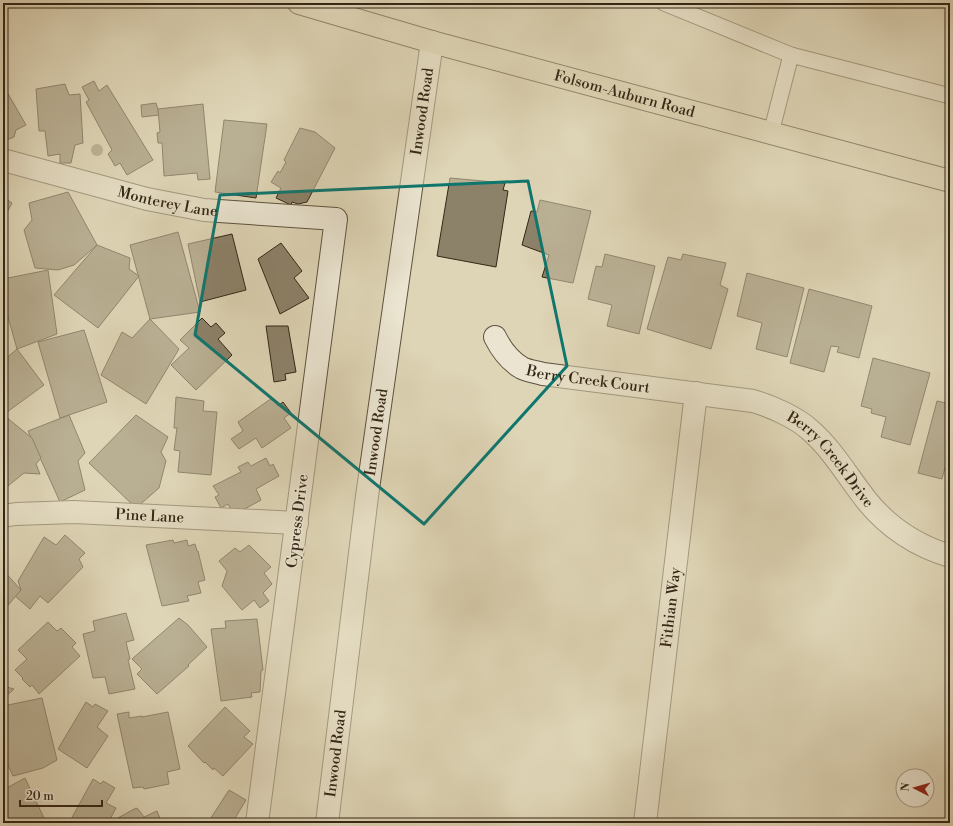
<svg xmlns="http://www.w3.org/2000/svg" width="953" height="826" viewBox="0 0 953 826" font-family="'Libre Bodoni',serif">
<style>
.building{fill:#8c8169;stroke:#342616}
.lines{fill:none;stroke-linecap:round;stroke-linejoin:round}
.service-casing{stroke:#5e523e;stroke-width:17}
.minor-casing{stroke:#5e523e;stroke-width:24}
.primary-casing{stroke:#342616;stroke-width:24}
.service{stroke:#eae4d0;stroke-width:15}
.minor{stroke:#eae4d0;stroke-width:22}
.primary{stroke:#ded5b6;stroke-width:22}
.tree{fill:#948970}
.marked{fill:none;stroke:#0f766e;stroke-width:3;stroke-linejoin:round}
.labels{text-anchor:middle;stroke-width:3;stroke-linejoin:round;paint-order:stroke}
.street-label{font-size:15px;fill:#342616;stroke:#eae4d0}
</style>
<rect width="100%" height="100%" fill="#ded5b6"/>
<filter id="stains"><feTurbulence type="fractalNoise" baseFrequency=".005" numOctaves="4"/><feColorMatrix values="0 0 0 0 .2 0 0 0 0 .09 0 0 0 0 .02 0 0 0 .5 -.17"/></filter>
<radialGradient id="worn" r=".72"><stop offset=".6" stop-color="#630" stop-opacity="0"/><stop offset="1" stop-color="#630" stop-opacity=".3"/></radialGradient>
<!-- building -->
<g class="building">
<polygon points="94,81 99,91 107,85 153,160 127,175 120,163 115,166 108,154 112,150 86,102 89,100 82,87"/>
<polygon points="65,84 69,95 80,94 83,143 75,145 71,163 60,163 60,154 48,156 45,131 39,131 36,89"/>
<polygon points="3,85 26,125 16,130 14,137 4,141 3,141"/>
<polygon points="156,103 158,109 159,115 142,117 141,105"/>
<polygon points="203,104 210,179 198,180 197,173 164,176 162,143 158,143 157,133 160,132 158,109"/>
<polygon points="224,120 267,124 256,198 215,192"/>
<polygon points="300,128 315,132 335,148 307,202 298,204 292,202 291,205 276,198 281,188 271,182 278,171 280,173 286,162 284,160"/>
<polygon points="450,178 505,183 503,190 508,191 496,267 437,256"/>
<polygon points="68,192 97,245 74,265 58,270 35,268 24,230 32,220 29,203"/>
<polygon points="3,197 12,203 3,220"/>
<polygon points="540,200 591,211 573,283 542,277 549,255 522,245 531,211 537,212"/>
<polygon points="178,232 200,312 150,319 130,245"/>
<polygon points="232,234 246,290 200,302 188,244"/>
<polygon points="281,243 302,271 294,278 309,298 280,314 258,259"/>
<polygon points="97,245 130,258 129,269 139,276 98,328 54,295"/>
<polygon points="605,254 655,266 639,334 607,326 612,305 588,299 596,266 602,267"/>
<polygon points="683,254 726,263 720,285 728,289 711,349 647,329 668,257 681,260"/>
<polygon points="48,270 57,334 17,349 3,299 3,279"/>
<polygon points="747,273 804,288 787,357 756,349 762,323 737,316"/>
<polygon points="809,289 872,306 859,358 837,352 839,347 831,346 824,372 790,363"/>
<polygon points="202,318 211,327 216,323 225,333 218,339 232,355 196,390 171,365 189,348 180,340"/>
<polygon points="150,319 179,349 146,404 101,375 122,332 132,338"/>
<polygon points="266,326 288,326 296,372 285,374 286,380 274,382"/>
<polygon points="84,330 107,402 60,418 38,342"/>
<polygon points="17,349 44,385 3,415 3,361"/>
<polygon points="873,358 930,373 910,445 881,437 886,417 871,413 872,409 861,406"/>
<polygon points="176,397 204,401 203,411 217,412 211,475 178,472 180,451 174,450 177,428 174,428"/>
<polygon points="272,398 278,406 283,402 291,413 284,418 291,428 262,448 256,438 239,449 231,439 243,431 238,422"/>
<polygon points="937,401 950,404 950,461 947,460 942,479 918,473"/>
<polygon points="69,415 85,453 78,461 85,490 60,502 28,431"/>
<polygon points="136,415 168,437 161,452 166,461 159,488 136,508 89,463"/>
<polygon points="6,417 32,438 41,458 36,464 40,474 24,473 3,490 3,421"/>
<polygon points="266,458 270,466 273,464 279,476 256,489 261,500 234,515 228,504 221,508 215,497 219,495 213,486 241,472 238,467 248,462 251,466"/>
<polygon points="65,535 85,553 79,559 83,567 48,603 40,596 30,609 15,596 21,590 18,581 44,537 56,545"/>
<polygon points="173,540 174,543 187,540 188,546 195,544 197,551 198,551 205,580 198,582 201,593 187,596 189,601 162,606 146,545"/>
<polygon points="249,545 271,567 264,573 272,584 263,593 269,601 260,608 254,600 242,610 222,586 227,571 219,561 235,548 240,552"/>
<polygon points="3,570 21,590 4,610 3,610"/>
<polygon points="126,613 134,640 126,642 130,659 128,660 135,689 109,694 105,677 93,678 83,634 95,631 93,621"/>
<polygon points="179,618 188,625 207,647 188,665 189,666 157,694 137,674 142,669 132,659"/>
<polygon points="257,619 263,670 261,671 260,692 251,693 252,697 221,701 211,629 226,628 225,621"/>
<polygon points="48,622 57,631 61,628 76,643 72,647 80,656 39,694 32,685 30,687 22,679 23,678 15,670 27,659 18,650"/>
<polygon points="3,686 14,689 3,699"/>
<polygon points="42,698 57,760 43,768 13,776 3,754 3,720 5,719 3,706"/>
<polygon points="86,702 93,707 95,704 108,711 97,727 108,736 87,768 58,749"/>
<polygon points="225,707 250,731 244,737 253,744 223,776 214,768 213,770 205,762 204,763 188,746"/>
<polygon points="129,712 129,718 142,716 142,717 168,712 180,769 167,772 169,784 144,789 143,787 133,788 117,714"/>
<polygon points="25,778 44,818 33,823 3,823 3,790"/>
<polygon points="93,779 101,784 103,781 115,788 106,803 116,808 108,823 69,823"/>
<polygon points="229,790 246,800 234,820 239,823 205,823 207,819 209,821"/>
<polygon points="136,808 138,809 144,817 157,811 162,823 118,823 116,819"/>
</g>
<g class="lines">
<!-- service casing -->
<g class="service-casing">
<g id="service">
<polyline points="664,3 791,55"/>
<polyline points="771,133 791,55 950,96"/>
</g>
</g>
<!-- minor casing -->
<g class="minor-casing">
<g id="minor">
<path id="s1" d="M3,160L147,199L204,210L336,219L257,823"/>
<path id="s2" d="M495,337C501,349 510,361 522,368C528,371 537,372 543,374L753,401C770,406 796,417 810,430C833,450 848,477 867,501C889,528 917,546 950,556"/>
<path id="s3" d="M3,516L16,514L74,512L297,523"/>
<path id="s4" d="M327,823L367,496L432,42"/>
<path id="s5" d="M645,823L696,393"/>
</g>
</g>
<!-- primary casing -->
<g class="primary-casing">
<g id="primary">
<path id="s6" d="M299,3L432,42L950,181"/>
</g>
</g>
<!-- service -->
<use href="#service" class="service"/>
<!-- minor -->
<use href="#minor" class="minor"/>
<!-- primary -->
<use href="#primary" class="primary"/>
</g>
<!-- trees -->
<circle class="tree" cx="97" cy="150" r="6"/>
<!-- marked area -->
<path d="M0 0H953V826H0ZM528,181L567,366L424,524L195,335L220,195Z" fill="#ded5b6" fill-opacity=".55" fill-rule="evenodd"/>
<path class="marked" d="M528,181L567,366L424,524L195,335L220,195Z"/>
<g class="labels">
<!-- street labels -->
<g class="street-label">
<text dy="5" stroke="none"><textPath href="#s6" startOffset="338">Folsom-Auburn Road</textPath></text>
<text dy="5" stroke="none"><textPath href="#s4" startOffset="718">Inwood Road</textPath></text>
<text dy="5" stroke="none"><textPath href="#s1" startOffset="170">Monterey Lane</textPath></text>
<text dy="5" stroke="none"><textPath href="#s2" startOffset="109">Berry Creek Court</textPath></text>
<text dy="5" stroke="none"><textPath href="#s4" startOffset="394">Inwood Road</textPath></text>
<text dy="5" stroke="none"><textPath href="#s2" startOffset="375">Berry Creek Drive</textPath></text>
<text dy="5" stroke="none"><textPath href="#s3" startOffset="147">Pine Lane</textPath></text>
<text transform="translate(297 521) rotate(-83)" y="5">Cypress Drive</text>
<text dy="5" stroke="none"><textPath href="#s5" startOffset="217">Fithian Way</textPath></text>
<text dy="5" stroke="none"><textPath href="#s4" startOffset="70">Inwood Road</textPath></text>
</g>
</g>
<!-- margin -->
<rect width="953" height="826" fill="none" stroke="#ded5b6" stroke-width="16"/>
<rect x="4" y="4" width="945" height="818" fill="none" stroke="#342616" stroke-width="2"/>
<rect x="8" y="8" width="937" height="810" fill="none" stroke="#342616"/>
<!-- north arrow -->
<g transform="translate(915 788) rotate(276)"><circle r="19" fill="#eae4d0" stroke="#a19886"/>
<path d="M0-3L7 15L0 10L-7 15Z" fill="#8f2418"/>
<text y="-6" font-size="11" font-weight="bold" text-anchor="middle" fill="#342616">N</text>
</g>
<!-- scale -->
<path d="M20 800v6h82v-6" fill="none" stroke="#342616" stroke-width="2"/>
<text x="26" y="800" font-size="12" fill="#342616" stroke="#eae4d0" stroke-width="3" paint-order="stroke">20 m</text>
<rect width="100%" height="100%" filter="url(#stains)"/>
<rect width="100%" height="100%" fill="url(#worn)"/>
</svg>
